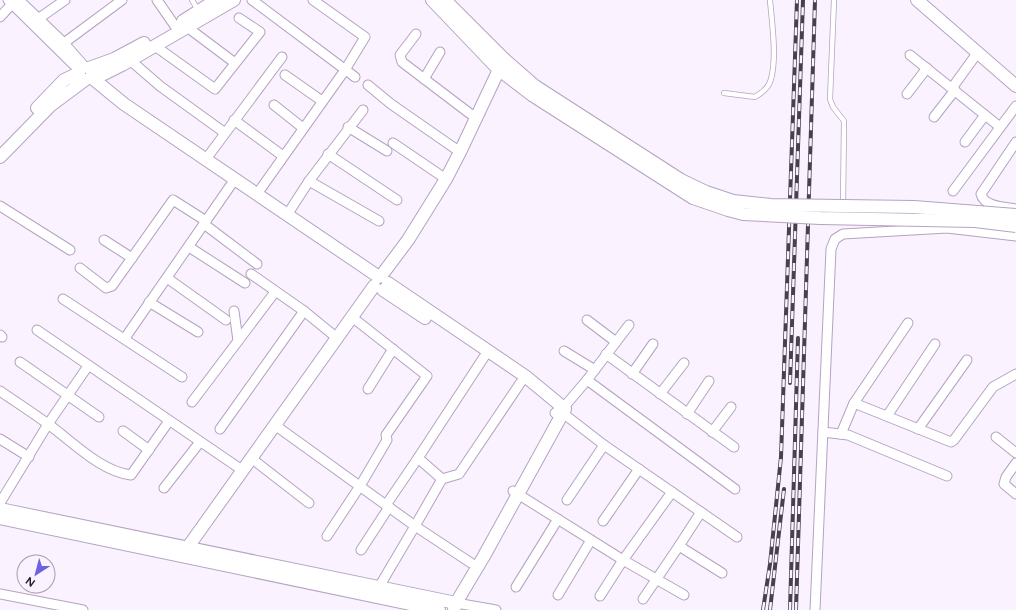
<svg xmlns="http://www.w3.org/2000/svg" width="1016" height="610" viewBox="0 0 1016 610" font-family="Figtree,sans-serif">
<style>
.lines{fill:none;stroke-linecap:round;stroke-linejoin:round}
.service-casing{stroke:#b5a3c1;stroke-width:6}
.minor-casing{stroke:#b5a3c1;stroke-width:11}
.tertiary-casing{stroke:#b5a3c1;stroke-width:14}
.service{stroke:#fff;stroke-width:4.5}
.minor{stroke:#fff;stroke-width:9}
.tertiary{stroke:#fff;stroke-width:12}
.rail-casing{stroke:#48404d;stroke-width:4}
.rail{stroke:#faf2ff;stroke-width:2.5;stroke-dasharray:8;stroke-linecap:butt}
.tertiary-bridge-casing{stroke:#b5a3c1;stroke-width:14;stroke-linecap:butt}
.tertiary-bridge{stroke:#fff;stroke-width:12}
</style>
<rect width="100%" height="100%" fill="#faf2ff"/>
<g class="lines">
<!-- service casing -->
<g class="service-casing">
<g id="service">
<polyline points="192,0 198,10"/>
<polyline points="834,0 830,99 833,107 844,121 843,206"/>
<path d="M724,93L755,97C762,93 769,88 771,79C777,57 772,23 770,0"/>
</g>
</g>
<!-- minor casing -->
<g class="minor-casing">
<g id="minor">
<polyline points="8,0 80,71"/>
<polyline points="19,0 64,43 85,67"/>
<polyline points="157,0 175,26"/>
<polyline points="252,0 355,77"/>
<polyline points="0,17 12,4"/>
<polyline points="38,19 65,0"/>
<polyline points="187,27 235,63"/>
<polyline points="416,34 400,55 402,62 477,119"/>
<polyline points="64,43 122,0"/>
<polyline points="155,46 215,89 260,32 239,18"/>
<polyline points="910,55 1000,127"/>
<polyline points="130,60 160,86 225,133"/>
<polyline points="285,75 322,101"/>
<polyline points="424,79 440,52"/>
<polyline points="368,85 391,104 460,152"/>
<polyline points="952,88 978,52"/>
<polyline points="907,94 927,68"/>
<polyline points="274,105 303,128"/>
<polyline points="934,117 955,90"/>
<polyline points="234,120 283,156"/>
<polyline points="348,127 387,151"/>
<polyline points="965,142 985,115"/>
<path d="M1016,142L981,194C984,207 1005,207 1016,209"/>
<polyline points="393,143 446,179"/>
<polyline points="328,154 397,200"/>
<polyline points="206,159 282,57"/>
<polyline points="309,181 379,221"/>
<polyline points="953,191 1016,106"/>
<polyline points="257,194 345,70 365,37 313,0"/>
<polyline points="0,206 70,250"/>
<polyline points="287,215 309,181 363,110"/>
<polyline points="204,224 257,264"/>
<polyline points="104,240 132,258"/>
<polyline points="189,247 245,283"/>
<polyline points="80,268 106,288 112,286 173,200 206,221"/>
<polyline points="251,274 304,311 337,338"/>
<polyline points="167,278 226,320"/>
<polyline points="63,299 182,377"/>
<polyline points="149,302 198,332"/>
<polyline points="234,311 238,341"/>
<polyline points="587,320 616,342"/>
<polyline points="37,330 242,470"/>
<polyline points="0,335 2,337"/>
<polyline points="125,338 235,179"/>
<polyline points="564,351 595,370"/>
<polyline points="606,354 734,447"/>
<polyline points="20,362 99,417"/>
<polyline points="632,374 653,344"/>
<polyline points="587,380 629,325"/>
<polyline points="368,389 393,349"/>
<path d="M0,391C16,402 33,413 48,424C73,442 100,471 131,475L169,421"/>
<polyline points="660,394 684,363"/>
<polyline points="192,402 275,292"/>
<polyline points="854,403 951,442 954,440 993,387 1016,374"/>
<polyline points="555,413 564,407 587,380 735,489"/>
<polyline points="564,414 604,445 737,537"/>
<polyline points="687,414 709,381"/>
<polyline points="887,416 935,344"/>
<polyline points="279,428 415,526 442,479 418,458 484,357"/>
<polyline points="220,429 304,311"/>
<polyline points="918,429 967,360"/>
<polyline points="123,431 149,450"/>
<polyline points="712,432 731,407"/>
<polyline points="823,432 848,435 947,476"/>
<polyline points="841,434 854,403 908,323"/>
<polyline points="996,437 1016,453"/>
<polyline points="0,439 29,457"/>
<polyline points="251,458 309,503"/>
<polyline points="1016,463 1006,477 1004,484 1016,494"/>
<polyline points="442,479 459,474 521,382"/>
<polyline points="164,488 200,442"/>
<polyline points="513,491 623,560 684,595"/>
<polyline points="567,500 604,445"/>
<polyline points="0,503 48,424 88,366"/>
<polyline points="386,505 418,458"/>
<polyline points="701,512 679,546 722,573"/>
<polyline points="603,521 639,469"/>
<polyline points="327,536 360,486 387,440 386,435 427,376 357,321"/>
<polyline points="361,550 389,507"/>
<polyline points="516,587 558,519"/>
<polyline points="376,592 415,526 471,563"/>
<polyline points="0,594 83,610"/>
<polyline points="558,595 591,540"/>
<polyline points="600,596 623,560 672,492"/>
<polyline points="643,599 679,546"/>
<polyline points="456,603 496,610"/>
<polyline points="815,610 831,249 835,239 843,234 947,228 1016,236"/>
</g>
</g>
<!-- tertiary casing -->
<g class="tertiary-casing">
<g id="tertiary">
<polyline points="432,0 498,69 532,95"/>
<polyline points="445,0 504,59 535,86"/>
<polyline points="917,0 1016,86"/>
<polyline points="183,21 216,0"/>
<polyline points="89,68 114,59 144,43"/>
<polyline points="92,76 104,74 122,65 234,0"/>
<polyline points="91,77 124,104 379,277"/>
<polyline points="37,108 64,80 79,73"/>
<polyline points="0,157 50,106 85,80"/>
<polyline points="381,276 408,240 446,179 460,152 504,59"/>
<polyline points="388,283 525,376 565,409 484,556 456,603 454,610"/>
<polyline points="383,290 425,318"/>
<polyline points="0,509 456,603"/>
<polyline points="0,518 439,610"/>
<polyline points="183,554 374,286"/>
</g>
</g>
<!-- service -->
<use href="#service" class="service"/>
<!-- minor -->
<use href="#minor" class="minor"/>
<!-- tertiary -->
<use href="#tertiary" class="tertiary"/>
<!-- rail casing -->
<g class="rail-casing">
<g id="rail">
<polyline points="790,383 803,0"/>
<polyline points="763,610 770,564 781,457 797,0"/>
<polyline points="770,610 784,489"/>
<polyline points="790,610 798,338"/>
<polyline points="796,610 815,0"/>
</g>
</g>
<!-- rail -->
<use href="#rail" class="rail"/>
<!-- tertiary-bridge casing -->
<g class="tertiary-bridge-casing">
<g id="tertiary-bridge">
<polyline points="535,86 681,180 706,192 733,201 771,205 914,207 1016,215"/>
<polyline points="532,95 693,198 728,210 743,214 820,218 975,221 1016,226"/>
</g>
</g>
<!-- tertiary-bridge -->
<use href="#tertiary-bridge" class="tertiary-bridge"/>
</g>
<!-- north arrow -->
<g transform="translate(36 574) rotate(216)"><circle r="19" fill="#faf2ff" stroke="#a69eab"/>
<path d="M0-3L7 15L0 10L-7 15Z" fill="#6c64de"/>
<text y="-6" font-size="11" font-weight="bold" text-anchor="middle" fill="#29212d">N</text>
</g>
</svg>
